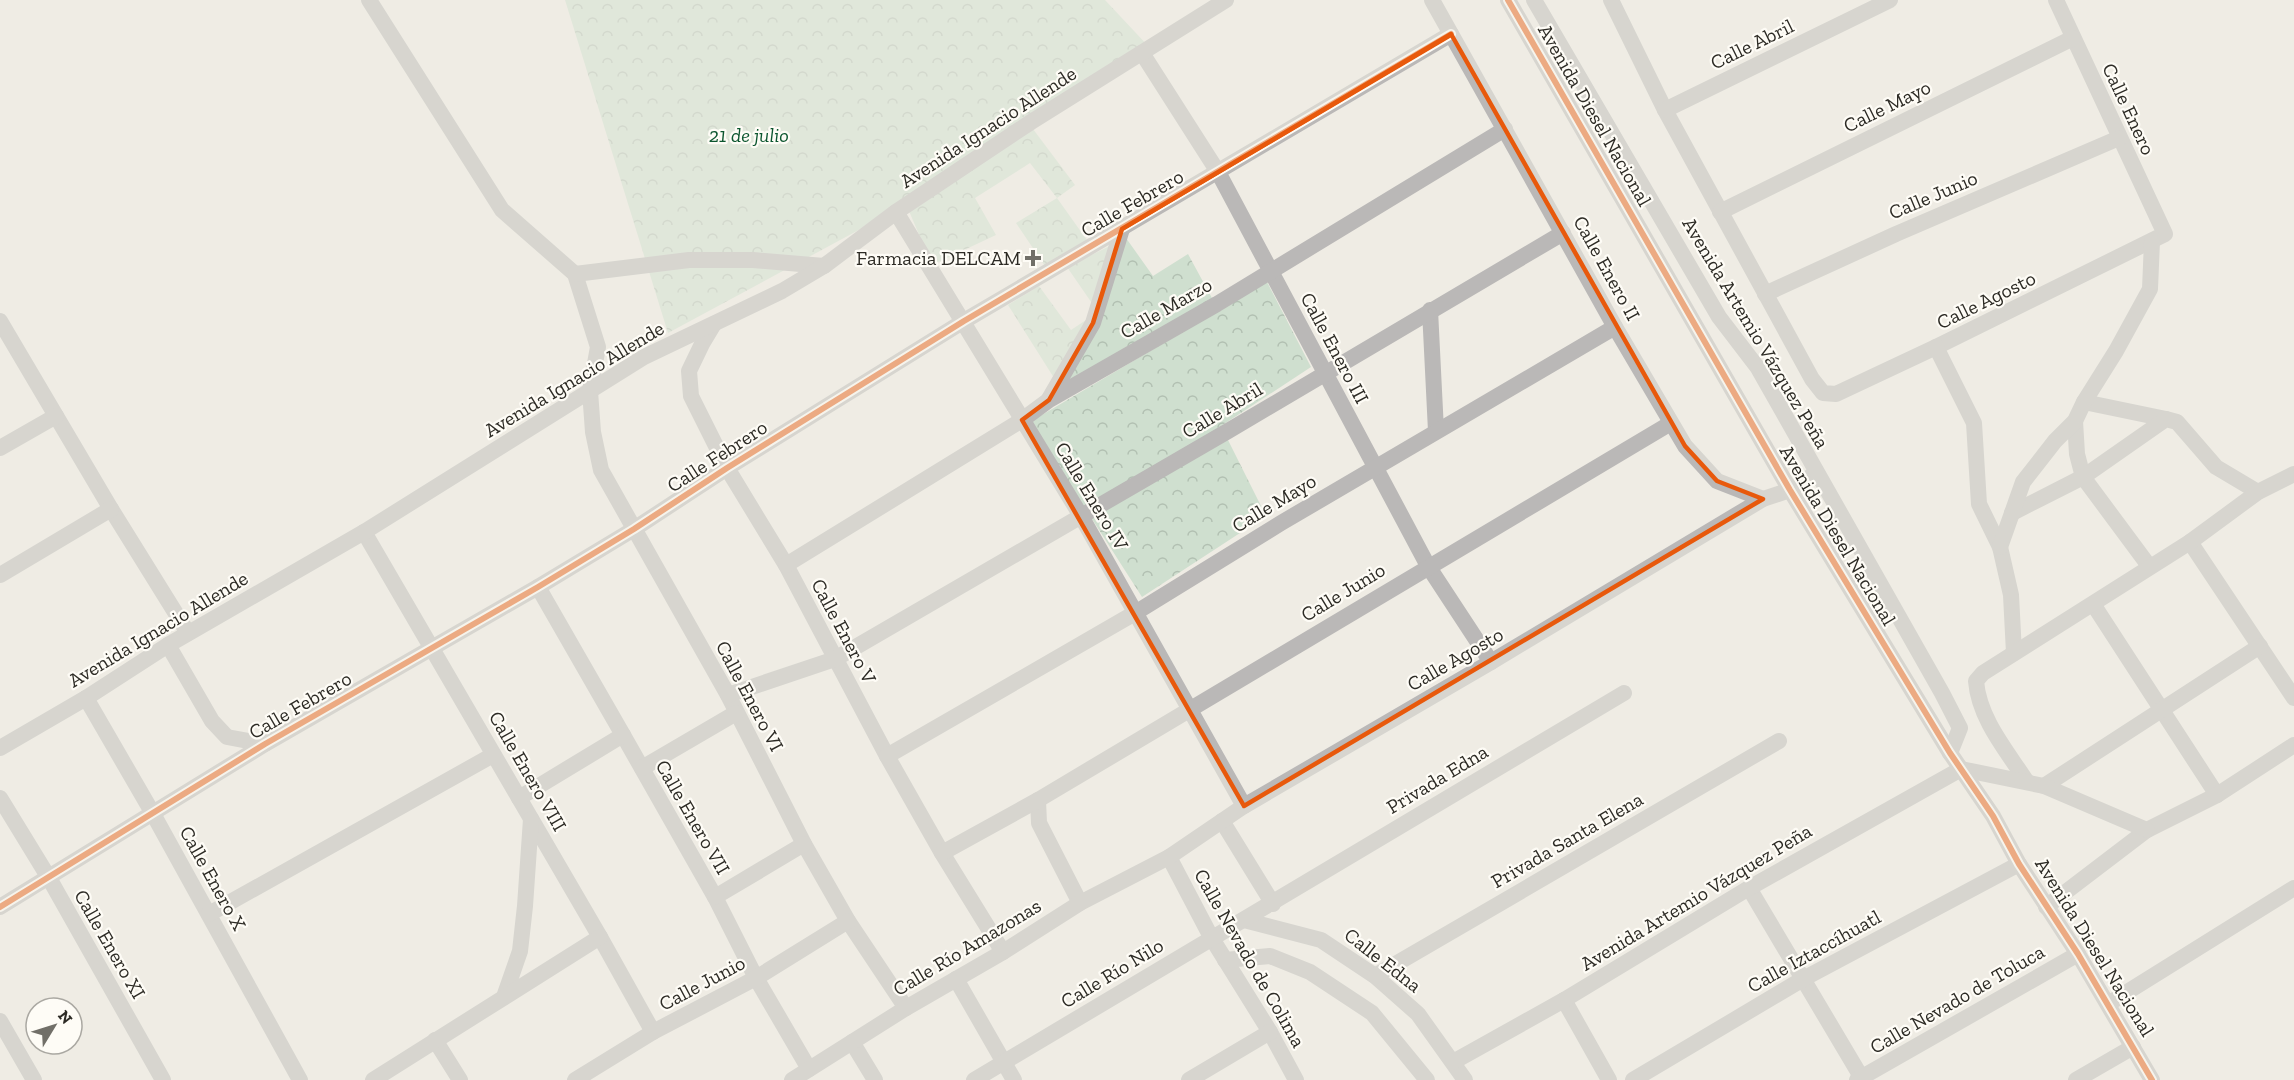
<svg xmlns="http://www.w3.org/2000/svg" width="2294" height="1080" viewBox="0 0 2294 1080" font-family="'Zilla Slab',serif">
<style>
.park{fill:url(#park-crowns)}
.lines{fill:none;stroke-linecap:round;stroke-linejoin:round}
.street{stroke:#bab8b7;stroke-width:16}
.cycleway-casing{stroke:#fefcf6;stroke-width:10}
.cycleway{stroke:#e8590c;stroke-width:6}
.marked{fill:none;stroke:#e8590c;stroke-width:4.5;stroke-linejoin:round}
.poi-dot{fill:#716f68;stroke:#fefcf6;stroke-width:2}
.labels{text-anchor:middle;stroke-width:4.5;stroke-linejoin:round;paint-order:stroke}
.street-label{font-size:20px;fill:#2d2b25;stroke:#fefcf6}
.park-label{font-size:20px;font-style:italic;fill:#0c562f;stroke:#fefcf6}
.poi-label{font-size:20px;fill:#2d2b25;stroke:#fefcf6;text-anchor:end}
</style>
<defs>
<pattern id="park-crowns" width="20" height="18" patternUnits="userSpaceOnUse" patternTransform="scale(1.5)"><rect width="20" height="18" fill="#cfdfcf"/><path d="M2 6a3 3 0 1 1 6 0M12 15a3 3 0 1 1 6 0" fill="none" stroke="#b2c0b2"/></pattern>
</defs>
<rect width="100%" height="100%" fill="#efece4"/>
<!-- park -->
<g class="park">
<polygon points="565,0 1105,0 1150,48 905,205 668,333"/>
<polygon points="1033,129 1075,185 1057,198 1089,243 1047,269 1016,223 1057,198 1030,163 975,198 996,235 932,265 909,211"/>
<polygon points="1126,238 1153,276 1188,254 1213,300 1061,389 1008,305 1039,286 1071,330 1098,312 1067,267"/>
<polygon points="1267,282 1311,367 1221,426 1266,516 1142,597 1030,422"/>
</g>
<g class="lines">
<!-- street -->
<g class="street">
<polyline points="369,0 502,210 575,274 598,347 590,391 593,432 601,470 728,695 804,844 848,921 906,1008"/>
<polyline points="1432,0 1615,327 1685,446 1717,481 1763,499 1790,490 1816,473"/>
<polyline points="1508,0 1790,490 1950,753 1993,816 2019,864 2078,954 2152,1080"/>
<polyline points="1534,0 1719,317 1758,368 1942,693 1960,728 1950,753"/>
<polyline points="1611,0 1665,110 1812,379 1823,393 1836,394 1936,347 2165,234 2056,0"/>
<polyline points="1142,53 1218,172 1428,566 1491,662"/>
<polyline points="1665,110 1890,0"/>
<polyline points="896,212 1081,516 1244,806"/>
<polyline points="1720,212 2073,38"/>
<polyline points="575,274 689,260 753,260 824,266"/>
<polyline points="1765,294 1896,234 2119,138"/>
<polyline points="1430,310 1436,431"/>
<polyline points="0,321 111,509 188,633"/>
<polyline points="714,324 702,344 689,371 691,396 727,468 786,565 887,756 942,853 1003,952"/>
<polyline points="1936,347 1974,423 1979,504 2000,547 2011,595 2014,653"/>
<polyline points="1049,399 1093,323 1122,229"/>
<polyline points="2084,402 2166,419"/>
<polyline points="2075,421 2077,454 2083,477 2149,566"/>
<polyline points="0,448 56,416"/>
<polyline points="2012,513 2083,477 2166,419 2177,422 2216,467 2258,492"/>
<polyline points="364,532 600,937 653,1032"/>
<polyline points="2190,542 2294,698"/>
<polyline points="2000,547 2023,482 2055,441 2075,421 2084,402 2116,351 2150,289 2152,241"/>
<polyline points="786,565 1022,420 1049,400 1217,304 1505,129"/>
<polyline points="0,575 111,509"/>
<polyline points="538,587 623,735 715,897 756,978 809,1069"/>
<polyline points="2093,604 2217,795"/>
<polyline points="168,645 212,721 227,737 265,744"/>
<polyline points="728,695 835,659 1228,431 1563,233"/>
<polyline points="86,698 152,812 300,1080"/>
<polyline points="0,748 86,698 168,645 364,532 644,357 782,291 824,266 896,212 1031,122 1226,0"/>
<polyline points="887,756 1135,613 1281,523 1615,327"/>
<polyline points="642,768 736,713"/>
<path d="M2027,782C2007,751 1979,719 1976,681L1983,673L2190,542L2258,492L2294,474"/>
<polyline points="2044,786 2260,646"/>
<polyline points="0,798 49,878 163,1080"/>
<polyline points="519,798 623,735"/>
<polyline points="1038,800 1039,823 1080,903"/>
<polyline points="1222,821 1273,904"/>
<polyline points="942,853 1038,800 1671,423"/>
<polyline points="1169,857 1211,937 1270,1032 1296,1080"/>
<polyline points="1749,888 1863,1080"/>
<polyline points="715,897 804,844"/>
<polyline points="0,907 265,744 538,587 634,529 727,468 964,321 1451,34"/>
<polyline points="2046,907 2147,830 2217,795 2294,745"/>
<polyline points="209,914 493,755"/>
<polyline points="1244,920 1321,940 1375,976 1418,1014 1465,1080"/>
<polyline points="1225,960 1270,956 1310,972 1372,1013 1427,1080"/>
<polyline points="1375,976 1779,741"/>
<polyline points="956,979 1014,1080"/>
<polyline points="504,997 520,951 525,906 531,819"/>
<polyline points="1564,1000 1609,1080"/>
<polyline points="2108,1004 2294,888"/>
<polyline points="0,1021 34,1080"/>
<polyline points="435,1040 460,1080"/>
<polyline points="852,1042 875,1080"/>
<polyline points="1453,1062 1564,1000 1749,888 1961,769 2044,786 2147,830"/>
<polyline points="373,1080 600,937"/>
<polyline points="575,1080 653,1032 756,978 848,921"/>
<polyline points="792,1080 906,1008 1003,952 1080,903 1169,857 1244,806 1491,662 1763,499"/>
<polyline points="974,1080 1624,693"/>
<polyline points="1189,1080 1270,1032"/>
<polyline points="1633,1080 1803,979 2019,864"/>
<polyline points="1857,1080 2078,954"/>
<polyline points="2076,1080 2133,1047"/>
</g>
<!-- cycleway casing -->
<g class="cycleway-casing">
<g id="cycleway">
<polyline points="1508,0 1790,490 1950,753 1993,816 2019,864 2078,954 2152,1080"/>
<polyline points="0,907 265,744 538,587 634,529 727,468 964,321 1451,34"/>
</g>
</g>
<!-- cycleway -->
<use href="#cycleway" class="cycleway"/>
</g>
<!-- marked area -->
<path d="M0 0H2294V1080H0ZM1451,34L1685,446L1717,481L1763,499L1244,806L1022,420L1049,400L1093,323L1122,229Z" fill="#efece4" fill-opacity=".55" fill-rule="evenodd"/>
<path class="marked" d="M1451,34L1685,446L1717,481L1763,499L1244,806L1022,420L1049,400L1093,323L1122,229Z"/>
<!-- markers -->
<path class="poi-dot" d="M1030 249h6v6h6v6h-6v6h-6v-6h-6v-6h6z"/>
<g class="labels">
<!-- street labels -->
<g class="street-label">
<text transform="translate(1752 44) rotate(-26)" y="7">Calle Abril</text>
<text transform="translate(1887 106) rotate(-26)" y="7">Calle Mayo</text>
<text transform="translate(2129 109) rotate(65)" y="7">Calle Enero</text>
<text transform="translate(1595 115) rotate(60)" y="7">Avenida Diesel Nacional</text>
<text transform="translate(988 127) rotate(-33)" y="7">Avenida Ignacio Allende</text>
<text transform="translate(1933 195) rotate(-23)" y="7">Calle Junio</text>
<text transform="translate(1132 203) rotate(-30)" y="7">Calle Febrero</text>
<text transform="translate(1607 268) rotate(61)" y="7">Calle Enero II</text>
<text transform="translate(1986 300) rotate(-26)" y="7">Calle Agosto</text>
<text transform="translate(1166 308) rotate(-30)" y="7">Calle Marzo</text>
<text transform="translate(1756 333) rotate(59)" y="7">Avenida Artemio Vázquez Peña</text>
<text transform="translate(1335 348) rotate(62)" y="7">Calle Enero III</text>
<text transform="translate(574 379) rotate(-31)" y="7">Avenida Ignacio Allende</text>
<text transform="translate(1222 410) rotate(-31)" y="7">Calle Abril</text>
<text transform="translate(717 456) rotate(-33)" y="7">Calle Febrero</text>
<text transform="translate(1092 496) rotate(59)" y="7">Calle Enero IV</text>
<text transform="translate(1274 503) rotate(-31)" y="7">Calle Mayo</text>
<text transform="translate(1838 535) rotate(59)" y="7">Avenida Diesel Nacional</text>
<text transform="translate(1343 592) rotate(-31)" y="7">Calle Junio</text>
<text transform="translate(158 629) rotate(-31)" y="7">Avenida Ignacio Allende</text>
<text transform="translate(844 631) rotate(62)" y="7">Calle Enero V</text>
<text transform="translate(1455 659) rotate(-30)" y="7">Calle Agosto</text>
<text transform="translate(750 696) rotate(62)" y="7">Calle Enero VI</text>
<text transform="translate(300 705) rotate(-30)" y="7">Calle Febrero</text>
<text transform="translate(528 771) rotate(60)" y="7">Calle Enero VIII</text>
<text transform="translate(1437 779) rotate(-31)" y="7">Privada Edna</text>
<text transform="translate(693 817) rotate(60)" y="7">Calle Enero VII</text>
<text transform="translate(1567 840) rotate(-30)" y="7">Privada Santa Elena</text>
<text transform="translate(213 878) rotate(61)" y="7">Calle Enero X</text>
<text transform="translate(1696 897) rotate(-31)" y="7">Avenida Artemio Vázquez Peña</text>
<text transform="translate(110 944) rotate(60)" y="7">Calle Enero XI</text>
<text transform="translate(967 947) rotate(-31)" y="7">Calle Río Amazonas</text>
<text transform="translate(2095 947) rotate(58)" y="7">Avenida Diesel Nacional</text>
<text transform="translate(1814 951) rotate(-29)" y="7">Calle Iztaccíhuatl</text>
<text transform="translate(1250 958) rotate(60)" y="7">Calle Nevado de Colima</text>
<text transform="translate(1383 960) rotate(38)" y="7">Calle Edna</text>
<text transform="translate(1112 973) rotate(-31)" y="7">Calle Río Nilo</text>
<text transform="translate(702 983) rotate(-28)" y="7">Calle Junio</text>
<text transform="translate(1957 999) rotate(-30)" y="7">Calle Nevado de Toluca</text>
</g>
<!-- park labels -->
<g class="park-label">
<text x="749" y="142">21 de julio</text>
</g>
<!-- poi labels -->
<g class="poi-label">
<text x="1021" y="265">Farmacia DELCAM</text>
</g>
</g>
<!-- north arrow -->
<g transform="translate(54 1026) rotate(52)"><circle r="28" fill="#fefcf6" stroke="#aaa8a2" stroke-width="1.5"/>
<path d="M0-4.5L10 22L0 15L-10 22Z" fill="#716f68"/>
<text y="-9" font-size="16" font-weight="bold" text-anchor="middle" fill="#2d2b25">N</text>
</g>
</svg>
